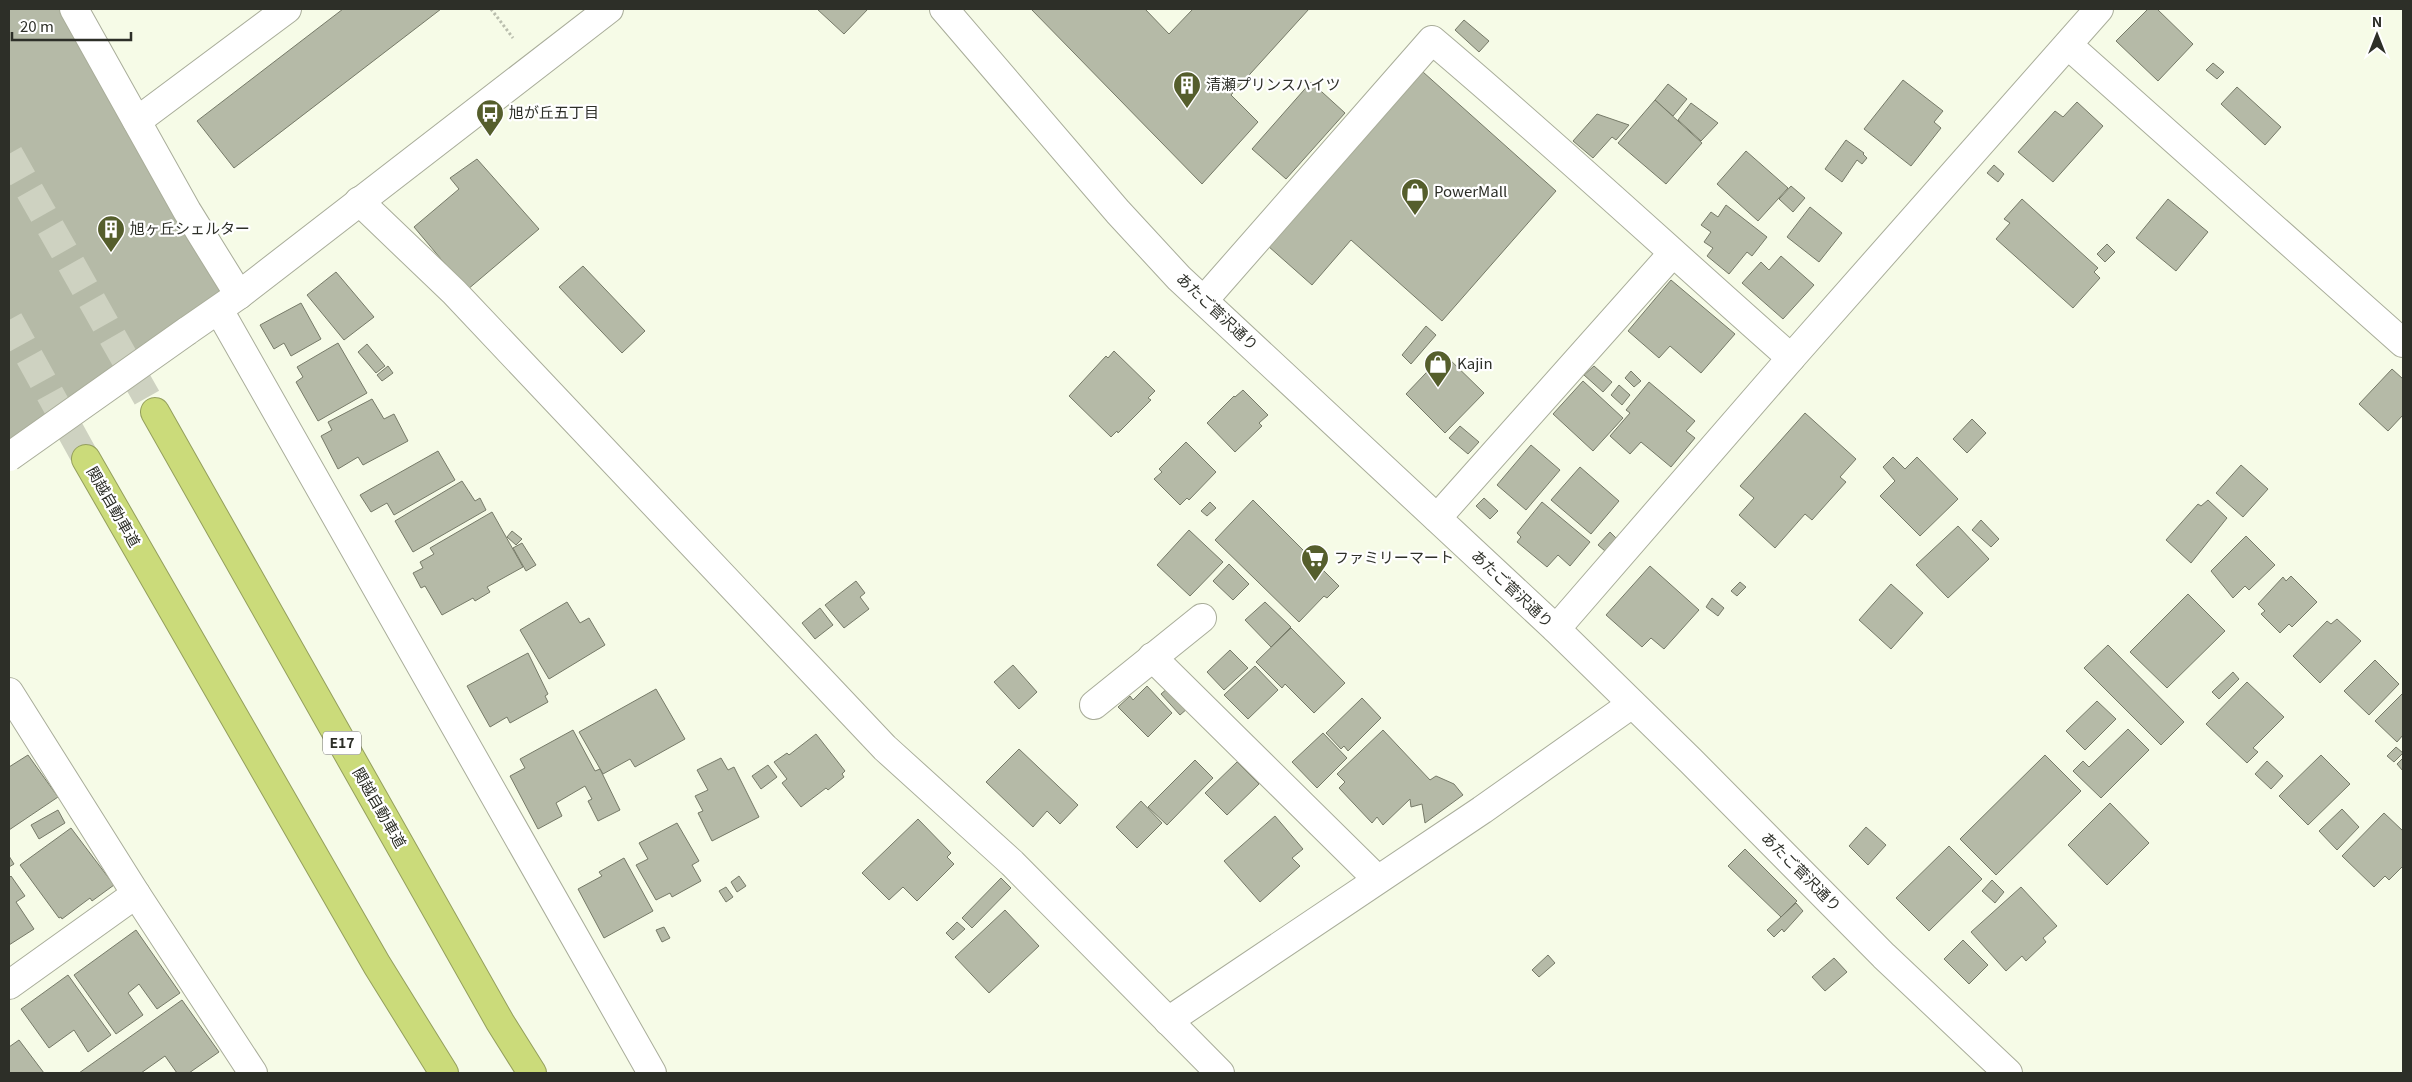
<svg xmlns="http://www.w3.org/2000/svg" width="2412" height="1082" viewBox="0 0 2412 1082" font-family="Georgia,'Noto Sans JP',serif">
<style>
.building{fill:#b5baa7;stroke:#767a68}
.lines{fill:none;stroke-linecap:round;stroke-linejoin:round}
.highway-tunnel{stroke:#ced2c1;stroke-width:28;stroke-dasharray:28 14;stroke-linecap:butt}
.minor-casing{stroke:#a9ad9a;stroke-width:30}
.highway-casing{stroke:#949f5d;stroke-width:30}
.path{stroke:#b9bdad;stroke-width:3;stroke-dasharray:2.5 2.5;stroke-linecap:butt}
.minor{stroke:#fff;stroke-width:28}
.highway{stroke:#cbdb7a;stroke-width:28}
.minor-bridge-casing{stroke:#a9ad9a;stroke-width:30;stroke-linecap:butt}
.minor-bridge{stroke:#fff;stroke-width:28}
.labels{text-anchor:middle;stroke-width:4.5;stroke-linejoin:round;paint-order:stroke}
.shield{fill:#fff;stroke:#6c6d68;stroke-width:1}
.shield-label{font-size:14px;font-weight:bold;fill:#2d2f28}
.poi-label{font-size:15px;fill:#2d2f28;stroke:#fff;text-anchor:start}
.street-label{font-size:15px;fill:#2d2f28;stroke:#fff}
</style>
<rect width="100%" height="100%" fill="#f6fbe7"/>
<!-- building -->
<g class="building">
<polygon points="9,9 74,9 239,295 9,457"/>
<polygon points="343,9 441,9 234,168 197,121"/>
<polygon points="817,9 868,9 844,34"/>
<polygon points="1031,9 1145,9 1169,34 1193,9 1309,9 1231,95 1258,122 1202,184"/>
<polygon points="2148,9 2157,9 2193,44 2158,81 2116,41"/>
<polygon points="1464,20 1489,41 1479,52 1455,30"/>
<polygon points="2213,63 2224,72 2217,79 2206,70"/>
<polygon points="1423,72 1556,191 1442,321 1351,240 1312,285 1268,246"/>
<polygon points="1903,80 1943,111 1934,122 1941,128 1911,166 1864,129"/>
<polygon points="1311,82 1345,113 1286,179 1252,149"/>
<polygon points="1668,84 1687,99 1673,116 1655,100"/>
<polygon points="2237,87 2281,127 2265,145 2221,104"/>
<polygon points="1655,100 1702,143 1666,184 1618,143"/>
<polygon points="2077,102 2103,126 2053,182 2018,152 2055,111 2063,117"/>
<polygon points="1691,103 1718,123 1701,141 1678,120"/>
<polygon points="1597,114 1629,125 1616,140 1612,137 1593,158 1573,141"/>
<polygon points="1846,140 1864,153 1863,154 1867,158 1862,164 1857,160 1842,182 1825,169"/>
<polygon points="1746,151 1788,188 1758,221 1717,184"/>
<polygon points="477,159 539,229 467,290 414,227 459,189 450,178"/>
<polygon points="1994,165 2004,174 1998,182 1987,173"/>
<polygon points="1791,186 1805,198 1793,212 1779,199"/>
<polygon points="2022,199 2098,268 2094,272 2100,278 2073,308 1996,239 2010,223 2004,219"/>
<polygon points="2168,199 2208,232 2176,271 2136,238"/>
<polygon points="1726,205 1767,237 1752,256 1747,252 1729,274 1707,256 1713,248 1704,242 1711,232 1701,225 1711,212 1718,217"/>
<polygon points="1810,207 1842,233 1819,262 1787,237"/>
<polygon points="2107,244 2115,252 2105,262 2097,254"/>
<polygon points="1781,256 1814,285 1783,319 1742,283 1761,262 1769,270"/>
<polygon points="583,266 645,331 622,353 559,287"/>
<polygon points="336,272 374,317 344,340 307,295"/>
<polygon points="1671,280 1735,334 1701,373 1670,346 1659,358 1628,331"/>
<polygon points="301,303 321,339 291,356 284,343 274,349 260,325"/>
<polygon points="1426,326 1436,335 1411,364 1402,355"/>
<polygon points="338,343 367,393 318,421 296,382 303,377 297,367"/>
<polygon points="367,344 385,366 376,373 358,352"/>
<polygon points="1114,351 1155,391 1148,398 1151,400 1118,433 1117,431 1111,437 1069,396 1106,356 1108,358"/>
<polygon points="1444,354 1484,393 1445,433 1406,394"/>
<polygon points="388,366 393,373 382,381 377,375"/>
<polygon points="1594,366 1612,382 1603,392 1584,375"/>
<polygon points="2392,369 2403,379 2403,415 2388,431 2359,404"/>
<polygon points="1631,371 1641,381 1634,387 1625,378"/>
<polygon points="1583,381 1623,418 1593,451 1553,414"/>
<polygon points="1649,382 1695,421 1686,431 1695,438 1671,467 1641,442 1630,454 1610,436 1630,413 1626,410"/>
<polygon points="1619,385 1630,395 1622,405 1611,395"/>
<polygon points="1243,390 1268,415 1259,423 1262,426 1235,452 1207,423 1234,396 1235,397"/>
<polygon points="372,399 384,419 394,414 408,441 363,465 358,457 338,469 321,436 332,430 328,422"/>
<polygon points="1805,413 1856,459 1840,477 1846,482 1812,520 1805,514 1775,548 1739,515 1754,498 1740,486"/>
<polygon points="1972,419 1986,433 1967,453 1953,439"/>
<polygon points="1460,426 1479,442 1468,454 1449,438"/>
<polygon points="1186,442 1216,472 1189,500 1187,498 1180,505 1154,479 1162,472 1159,469"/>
<polygon points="1531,445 1560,470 1526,510 1497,485"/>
<polygon points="438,451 455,480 394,515 387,503 371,512 360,495"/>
<polygon points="1893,457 1905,469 1917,457 1958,499 1920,536 1880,496 1895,481 1883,467"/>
<polygon points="2241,465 2268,489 2243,517 2216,493"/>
<polygon points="1580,467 1619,501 1591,534 1551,500"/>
<polygon points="462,481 475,501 480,498 486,510 413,552 395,521"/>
<polygon points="1484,498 1498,511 1490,519 1476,506"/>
<polygon points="1253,500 1339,586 1327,598 1324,596 1299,622 1215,540"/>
<polygon points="2208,500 2227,518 2191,563 2166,540 2198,504 2201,506"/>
<polygon points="1210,502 1216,508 1207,516 1201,511"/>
<polygon points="1542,502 1590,542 1570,566 1558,555 1547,567 1517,542 1521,537 1517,533"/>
<polygon points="492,512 523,567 487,587 490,592 475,601 473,598 442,615 425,586 421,588 413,573 423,568 420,562 434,554 430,548"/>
<polygon points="1981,520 1999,539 1991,547 1972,530"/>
<polygon points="1958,526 1989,559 1948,598 1916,565"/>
<polygon points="1189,530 1223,562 1190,596 1157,565"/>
<polygon points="512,531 522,539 516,545 507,537"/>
<polygon points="1610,532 1616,538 1605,551 1598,545"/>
<polygon points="2246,536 2275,565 2249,590 2245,586 2233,598 2211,571"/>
<polygon points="522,543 536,565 526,571 513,548"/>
<polygon points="1229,564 1249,584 1233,600 1213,581"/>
<polygon points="1650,566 1699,610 1664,649 1651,638 1642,647 1606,615"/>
<polygon points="2291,576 2317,602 2292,627 2289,624 2280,633 2261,614 2265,611 2258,604 2283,577 2286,581"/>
<polygon points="856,581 865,593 860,597 869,609 844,628 825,605"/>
<polygon points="1740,582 1746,587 1737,596 1731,591"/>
<polygon points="1891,584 1923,613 1891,649 1859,620"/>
<polygon points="2188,594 2225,631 2167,688 2130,652"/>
<polygon points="1712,598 1724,608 1718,616 1706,607"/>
<polygon points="567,602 580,623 589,618 605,645 549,679 520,630"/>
<polygon points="1265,602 1291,627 1271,647 1245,620"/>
<polygon points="820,608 833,625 815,639 802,623"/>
<polygon points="2337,619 2361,641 2320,683 2293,656 2327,621 2331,624"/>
<polygon points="1291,628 1345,683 1314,713 1285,684 1282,688 1256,662"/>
<polygon points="2108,645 2184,722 2161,745 2084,668"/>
<polygon points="1230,650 1248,668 1224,690 1207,672"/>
<polygon points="528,653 548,694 545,696 548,702 510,723 507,717 490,727 467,686"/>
<polygon points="2375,660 2399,684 2369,715 2344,691"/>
<polygon points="1013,665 1037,692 1019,709 994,682"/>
<polygon points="1255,666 1278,690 1248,719 1224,695"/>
<polygon points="2233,672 2239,679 2219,699 2212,692"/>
<polygon points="2247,682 2284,717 2253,748 2258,752 2247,763 2206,724"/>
<polygon points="1147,686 1172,713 1148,737 1118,707 1130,696 1133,700"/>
<polygon points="1169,687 1188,708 1180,715 1161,694"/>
<polygon points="656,689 685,739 635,767 630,759 603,774 579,732"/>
<polygon points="2403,693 2403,735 2397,742 2375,721"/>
<polygon points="1362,698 1381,718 1348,751 1344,746 1341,749 1326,733"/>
<polygon points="2097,701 2116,719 2085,750 2066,731"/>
<polygon points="2128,729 2149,750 2101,798 2073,771 2083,761 2089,767"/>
<polygon points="573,730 595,771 600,769 620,810 598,821 588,801 592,799 585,786 556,803 562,816 538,829 510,776 525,768 520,759"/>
<polygon points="1383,730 1430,780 1436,776 1454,784 1463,795 1425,823 1422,804 1411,807 1410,799 1383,825 1377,817 1372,823 1339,788 1345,782 1337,774"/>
<polygon points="1323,733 1347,758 1317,788 1292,762"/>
<polygon points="816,734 845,771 842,774 844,777 828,790 826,788 801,807 782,783 787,779 774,762 787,753 789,755"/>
<polygon points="2396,747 2403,753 2394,762 2387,756"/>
<polygon points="1019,749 1078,805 1060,824 1047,811 1033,827 986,782"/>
<polygon points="28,755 58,797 9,830 9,767"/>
<polygon points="2045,755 2081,791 1996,875 1960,839"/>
<polygon points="2321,755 2350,784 2308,825 2279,796"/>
<polygon points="721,758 728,770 734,767 759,817 712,841 698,813 703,811 695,796 708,790 697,770"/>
<polygon points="2403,758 2403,771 2397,764"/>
<polygon points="1195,760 1213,778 1167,825 1148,807"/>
<polygon points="2267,761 2283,776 2271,789 2255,774"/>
<polygon points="1237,762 1259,784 1227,815 1205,793"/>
<polygon points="768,765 777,777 761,789 752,776"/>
<polygon points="1141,801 1162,823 1137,848 1116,827"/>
<polygon points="2110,803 2149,843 2107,885 2068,845"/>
<polygon points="2342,809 2359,827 2337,850 2319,831"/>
<polygon points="58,810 65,823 39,839 31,825"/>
<polygon points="2384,813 2403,831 2403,866 2389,880 2385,876 2374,887 2342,856"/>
<polygon points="1275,816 1303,849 1292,858 1300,866 1260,902 1224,861"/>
<polygon points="918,819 951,853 947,857 954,864 917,901 903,887 889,900 862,873"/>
<polygon points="677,823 699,861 692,865 701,881 672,897 670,893 656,900 636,865 648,859 639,843"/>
<polygon points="1866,827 1886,845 1868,865 1849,846"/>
<polygon points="71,828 114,885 92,901 90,898 62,919 61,917 59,918 20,865"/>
<polygon points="1949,846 1982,879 1929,931 1896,898"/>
<polygon points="1745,849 1797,901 1781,917 1728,866"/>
<polygon points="9,856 14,864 9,867"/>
<polygon points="624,858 653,911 604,938 578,889 602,876 599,872"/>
<polygon points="11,876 25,896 16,902 34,929 9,945 9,878"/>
<polygon points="739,876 746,886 737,892 731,882"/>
<polygon points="1001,878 1011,888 972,928 962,918"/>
<polygon points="1992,880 2004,892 1995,903 1982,891"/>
<polygon points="726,887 733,897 726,902 719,891"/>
<polygon points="2021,887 2057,926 2043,938 2046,942 2026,961 2022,956 2006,971 1971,932"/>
<polygon points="1796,903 1803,911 1784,932 1782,929 1774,937 1767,930"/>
<polygon points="1005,910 1039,946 989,993 955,957"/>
<polygon points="957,922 965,929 953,940 946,933"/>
<polygon points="664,927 670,938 662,942 656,930"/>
<polygon points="136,930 180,993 157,1009 139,984 128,993 143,1015 116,1034 74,975"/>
<polygon points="1963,940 1988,965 1969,984 1944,959"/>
<polygon points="1548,955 1555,963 1539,977 1532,970"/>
<polygon points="1834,958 1847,972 1825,991 1812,977"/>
<polygon points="68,975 111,1035 88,1052 74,1030 49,1048 21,1009"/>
<polygon points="182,1000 219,1052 189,1073 177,1073 165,1056 141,1073 79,1073"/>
<polygon points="19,1040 44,1073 9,1073 9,1047"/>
</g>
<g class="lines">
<!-- highway-tunnel -->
<g class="highway-tunnel">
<polyline points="9,154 155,412"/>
<polyline points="9,320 86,459"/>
</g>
<!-- minor casing -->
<g class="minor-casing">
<g id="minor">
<polyline points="74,9 187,211 239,295"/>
<polyline points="944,9 1118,212 1179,278 1556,629 1691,761 1884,956 2008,1073"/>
<polyline points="2068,45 2403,343"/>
<polyline points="137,121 287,9"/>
<polyline points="359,201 454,292 885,748 1012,863 1220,1073"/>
<path d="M1204,300L1432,40C1554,143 1671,252 1791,358"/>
<polyline points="219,310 652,1073"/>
<polyline points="187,331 239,295 609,9"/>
<polyline points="1437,518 1672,254"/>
<polyline points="1556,629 1791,358 2099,9"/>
<polyline points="1152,657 1377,879"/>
<polyline points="9,692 136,894 253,1073"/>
<polyline points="1094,705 1202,618"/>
<polyline points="9,985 136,894"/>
<polyline points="1168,1021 1482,810 1632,704"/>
</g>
</g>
<!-- highway casing -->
<g class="highway-casing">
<g id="highway">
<polyline points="155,412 500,1022 532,1073"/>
<polyline points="86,459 377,965 444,1073"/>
</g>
</g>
<!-- path -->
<polyline class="path" points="491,9 513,38"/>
<!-- minor -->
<use href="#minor" class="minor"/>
<!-- highway -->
<use href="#highway" class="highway"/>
<!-- minor-bridge casing -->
<g class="minor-bridge-casing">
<polyline id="minor-bridge" points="9,457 187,331"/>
</g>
<!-- minor-bridge -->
<use href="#minor-bridge" class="minor-bridge"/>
</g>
<!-- icons -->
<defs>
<g id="building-pin" transform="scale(1.4375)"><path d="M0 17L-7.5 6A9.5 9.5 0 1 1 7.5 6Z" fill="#555e2c" stroke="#fff"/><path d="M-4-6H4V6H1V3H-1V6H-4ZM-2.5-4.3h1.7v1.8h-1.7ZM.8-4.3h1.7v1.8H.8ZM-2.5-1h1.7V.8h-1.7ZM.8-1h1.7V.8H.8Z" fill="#fff"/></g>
<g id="bus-pin" transform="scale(1.4375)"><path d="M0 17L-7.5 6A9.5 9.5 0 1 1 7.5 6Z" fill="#555e2c" stroke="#fff"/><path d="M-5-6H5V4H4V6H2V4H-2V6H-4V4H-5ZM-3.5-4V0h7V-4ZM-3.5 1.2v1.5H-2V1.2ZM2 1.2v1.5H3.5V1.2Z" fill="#fff"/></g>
<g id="shop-pin" transform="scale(1.4375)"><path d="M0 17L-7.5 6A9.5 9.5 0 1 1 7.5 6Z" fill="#555e2c" stroke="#fff"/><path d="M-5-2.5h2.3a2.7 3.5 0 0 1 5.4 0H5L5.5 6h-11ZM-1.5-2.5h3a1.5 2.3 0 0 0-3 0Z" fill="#fff"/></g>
<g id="supermarket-pin" transform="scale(1.4375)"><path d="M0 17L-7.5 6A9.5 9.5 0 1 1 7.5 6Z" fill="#555e2c" stroke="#fff"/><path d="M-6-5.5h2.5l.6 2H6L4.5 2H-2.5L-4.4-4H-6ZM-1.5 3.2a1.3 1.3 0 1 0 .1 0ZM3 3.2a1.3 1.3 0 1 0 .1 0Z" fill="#fff"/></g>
</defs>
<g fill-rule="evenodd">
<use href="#building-pin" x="1187" y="85"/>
<use href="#bus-pin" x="490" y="113"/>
<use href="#shop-pin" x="1415" y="192"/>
<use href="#building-pin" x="111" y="229"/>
<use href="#shop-pin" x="1438" y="364"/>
<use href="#supermarket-pin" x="1315" y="558"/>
</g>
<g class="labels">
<!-- shield labels -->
<rect class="shield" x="323" y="731.5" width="38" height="23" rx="4"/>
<g class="shield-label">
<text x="342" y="748">E17</text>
</g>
<!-- poi labels -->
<g class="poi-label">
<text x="1206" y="90">清瀬プリンスハイツ</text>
<text x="509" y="118">旭が丘五丁目</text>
<text x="1434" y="197">PowerMall</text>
<text x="130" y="234">旭ヶ丘シェルター</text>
<text x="1457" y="369">Kajin</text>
<text x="1334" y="563">ファミリーマート</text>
</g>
<!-- street labels -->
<g class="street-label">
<text transform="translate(1217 312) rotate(43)" y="5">あたご菅沢通り</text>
<text transform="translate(113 507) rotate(60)" y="5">関越自動車道</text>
<text transform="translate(1512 589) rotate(43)" y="5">あたご菅沢通り</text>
<text transform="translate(379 808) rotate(60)" y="5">関越自動車道</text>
<text transform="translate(1801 872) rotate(45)" y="5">あたご菅沢通り</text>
</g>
</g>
<!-- border -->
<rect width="2412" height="1082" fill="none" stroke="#2d2f28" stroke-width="20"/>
<!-- north arrow -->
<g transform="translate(2377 35)" stroke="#ffffff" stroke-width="4" paint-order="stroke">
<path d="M0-4L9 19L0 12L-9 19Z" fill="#2d2f28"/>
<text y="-8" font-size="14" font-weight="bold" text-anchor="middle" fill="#2d2f28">N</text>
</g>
<!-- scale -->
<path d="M12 32v8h119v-8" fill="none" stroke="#2d2f28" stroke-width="2.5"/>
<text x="20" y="32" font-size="15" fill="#2d2f28" stroke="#ffffff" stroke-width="4" paint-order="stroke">20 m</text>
</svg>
